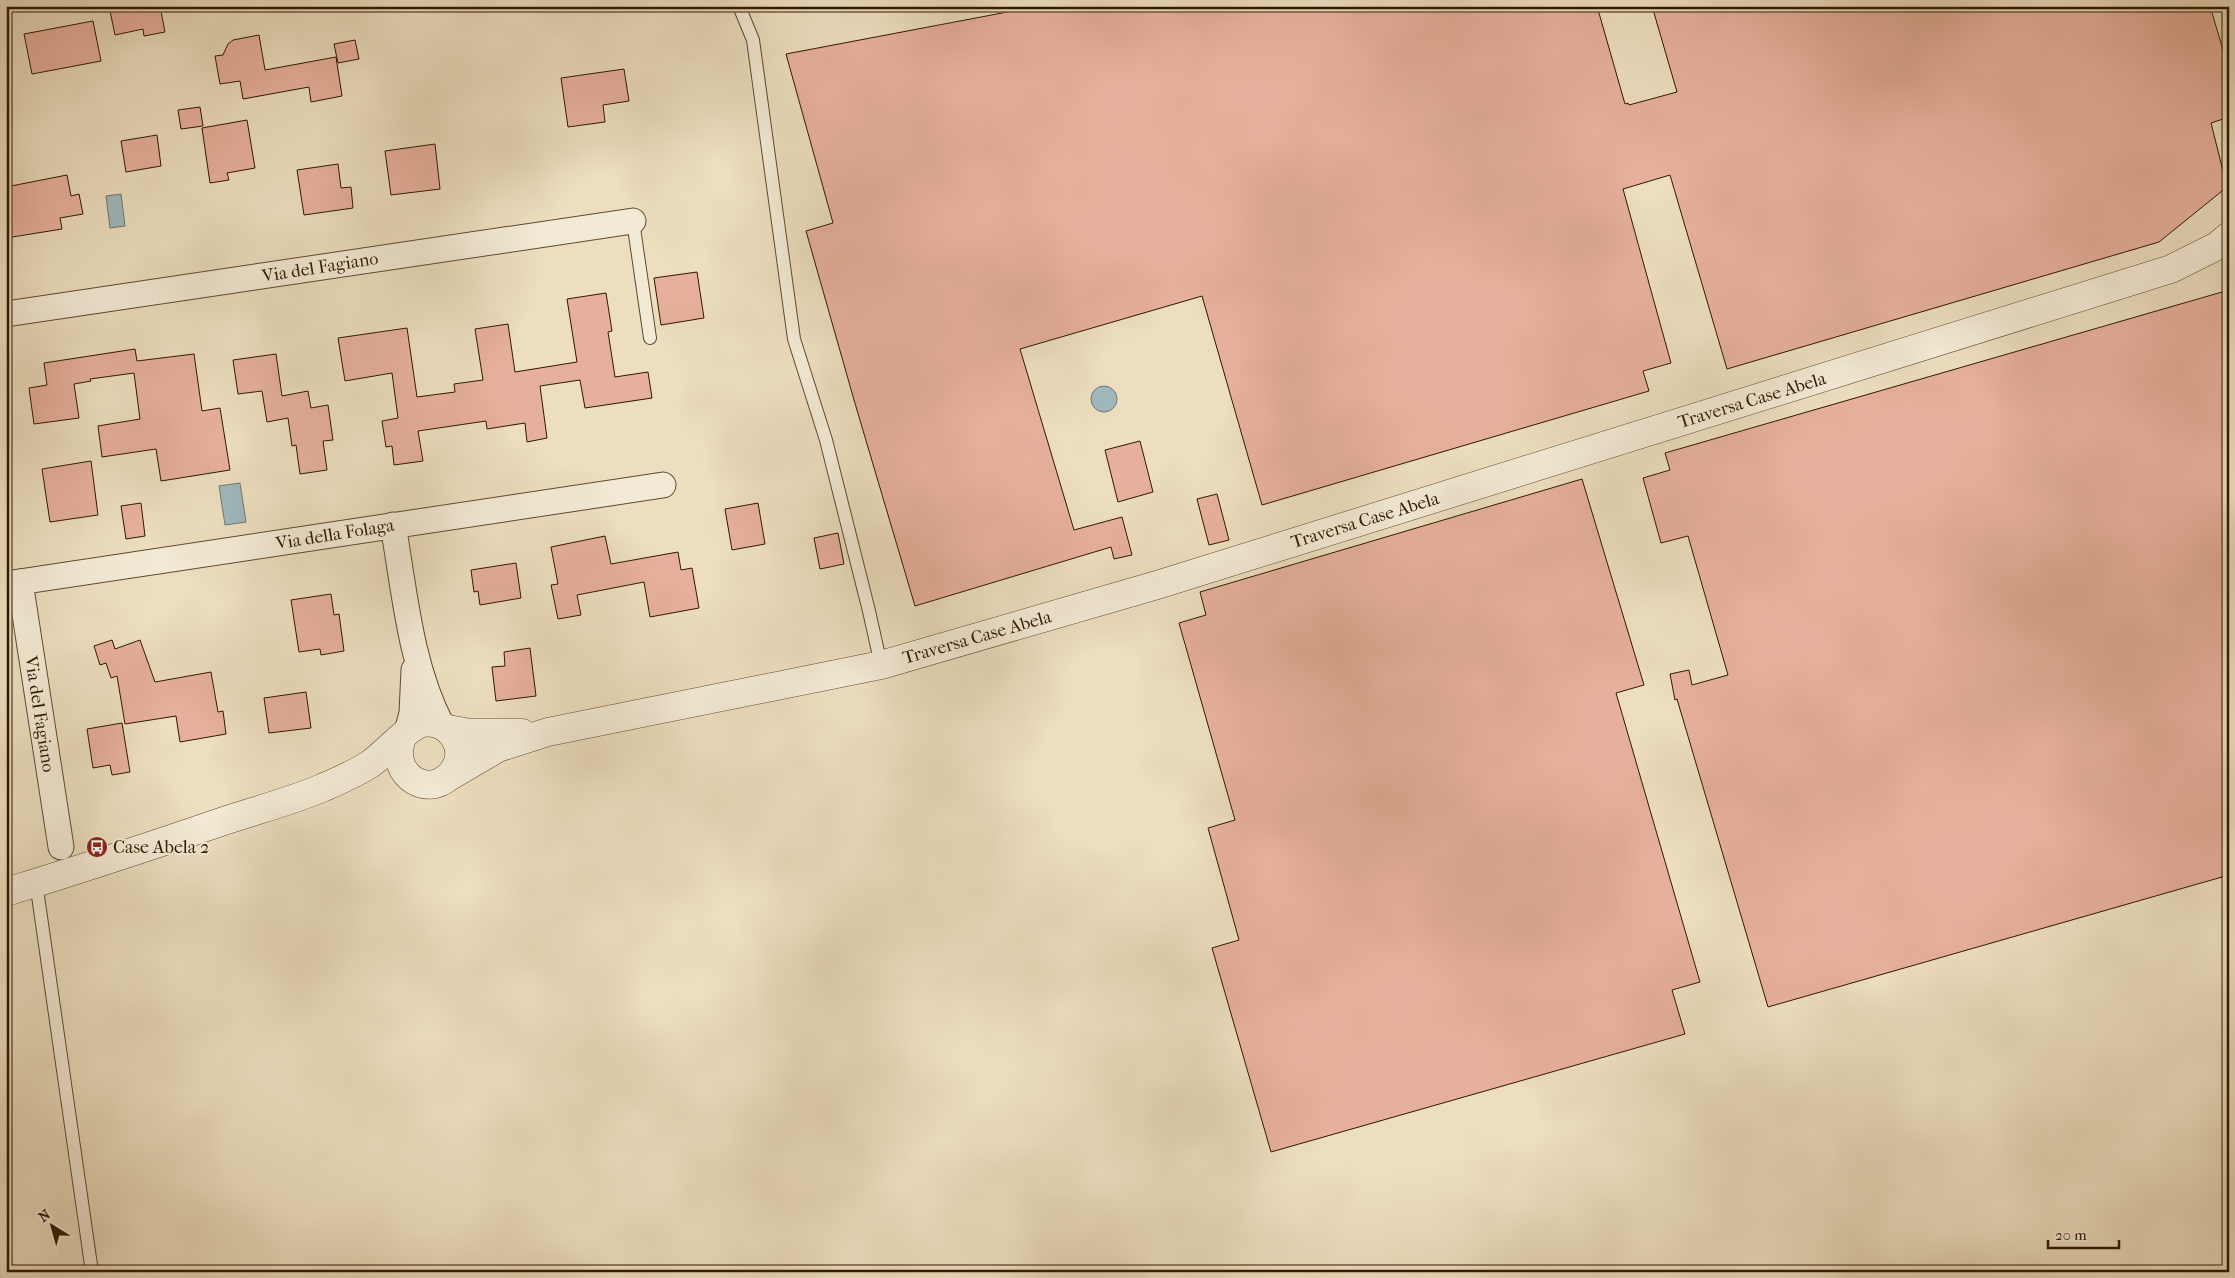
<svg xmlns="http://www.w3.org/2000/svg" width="2235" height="1278" viewBox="0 0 2235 1278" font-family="'IM FELL French Canon',serif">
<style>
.water{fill:#9fb9be;stroke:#727972}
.building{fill:#e7b09c;stroke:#2f1800}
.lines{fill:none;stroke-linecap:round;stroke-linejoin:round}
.service-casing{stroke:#5e4a30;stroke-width:14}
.minor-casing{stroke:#5e4a30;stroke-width:27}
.tertiary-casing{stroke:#5e4a30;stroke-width:29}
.service{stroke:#f3ead5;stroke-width:12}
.minor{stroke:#f3ead5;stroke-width:25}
.tertiary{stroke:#f3ead5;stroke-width:28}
.labels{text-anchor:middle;stroke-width:4;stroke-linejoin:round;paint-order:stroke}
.street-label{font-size:18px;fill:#2f1800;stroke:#f3ead5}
.poi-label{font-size:18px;fill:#2f1800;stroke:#f3ead5;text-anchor:start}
</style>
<rect width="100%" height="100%" fill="#ecdebf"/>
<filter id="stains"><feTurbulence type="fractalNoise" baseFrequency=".004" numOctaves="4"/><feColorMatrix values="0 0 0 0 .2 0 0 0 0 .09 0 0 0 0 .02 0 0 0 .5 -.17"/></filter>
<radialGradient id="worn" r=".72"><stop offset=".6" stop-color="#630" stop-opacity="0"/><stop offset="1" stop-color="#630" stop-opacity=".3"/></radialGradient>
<!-- water -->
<g class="water">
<polygon points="121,194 125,226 110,228 106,196"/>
<circle cx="1104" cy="399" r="13"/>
<polygon points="240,483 246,522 225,525 219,486"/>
</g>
<!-- building -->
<g class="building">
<polygon points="109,6 160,6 165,32 144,36 143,29 115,35"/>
<polygon points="1039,6 1597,6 1625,104 1628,103 1629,105 1677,92 1652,6 2210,6 2229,70 2229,117 2211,123 2227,187 2159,242 1727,369 1670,175 1623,189 1671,363 1643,371 1649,391 1262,505 1202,296 1020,349 1074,530 1122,517 1132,555 1114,559 1111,547 915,606 854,400 806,231 833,223 786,54"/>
<polygon points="93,21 101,61 32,74 24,34"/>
<polygon points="259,35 265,70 336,57 342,96 311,102 309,87 243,99 240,81 220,84 215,56 223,55 228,44 233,40"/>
<polygon points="355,40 359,59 338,63 334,44"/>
<polygon points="624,69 629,101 603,105 605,122 568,127 561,78"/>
<polygon points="200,107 203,126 181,129 178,110"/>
<polygon points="247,120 255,168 227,173 229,180 210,183 202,128"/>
<polygon points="157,135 161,166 126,172 121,141"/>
<polygon points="435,144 440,189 391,195 385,151"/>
<polygon points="338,164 341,188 351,187 353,208 304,215 297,170"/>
<polygon points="67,175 71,196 79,194 83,214 60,218 62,229 6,238 6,187"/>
<polygon points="697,272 704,318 661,325 654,278"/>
<polygon points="2229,290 2229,875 1768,1007 1677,699 1675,700 1670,674 1689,670 1692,685 1728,675 1688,536 1661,543 1643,478 1670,470 1665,453"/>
<polygon points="606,293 612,331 608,332 615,377 648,372 652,398 585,408 580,380 540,386 547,438 527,442 525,423 487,429 486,421 418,431 423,461 394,465 392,446 386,447 382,421 398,418 392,373 345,381 338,338 407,328 417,397 455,392 454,384 483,380 475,329 508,324 515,372 577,362 567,299"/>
<polygon points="135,349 137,361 194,354 202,411 220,408 230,470 161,481 156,449 102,457 98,426 140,419 134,373 90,379 91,381 74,384 79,418 34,424 29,388 47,385 44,363"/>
<polygon points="276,354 282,396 308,391 311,408 328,405 333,440 323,441 327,470 300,474 296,445 292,446 288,418 267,422 262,391 238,394 233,360"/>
<polygon points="1140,441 1153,492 1118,502 1105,450"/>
<polygon points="91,461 98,515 50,522 42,469"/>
<polygon points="1582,479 1644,685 1616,693 1700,982 1672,990 1685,1034 1271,1152 1212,948 1239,940 1208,828 1235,820 1179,623 1206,615 1200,592"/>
<polygon points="1217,494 1229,540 1209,545 1197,499"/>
<polygon points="141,503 145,536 126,539 121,506"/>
<polygon points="758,503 765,544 732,550 725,509"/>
<polygon points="838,533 844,564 820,569 814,538"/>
<polygon points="605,536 611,564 678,552 681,570 692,568 699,608 650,617 644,582 577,595 581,615 558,619 551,585 558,584 551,547"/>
<polygon points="516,563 521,598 480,605 478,591 474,592 471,570"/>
<polygon points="331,594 334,615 339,614 344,651 321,655 320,649 299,652 291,600"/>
<polygon points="112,640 115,649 140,640 155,682 211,672 218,712 223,711 226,734 180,742 176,716 125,724 117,676 111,678 106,663 100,665 94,646"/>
<polygon points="530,648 536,696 496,701 492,667 505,666 504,652"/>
<polygon points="306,692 311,728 269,733 264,698"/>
<polygon points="122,723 130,772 112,775 110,765 93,768 87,729"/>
</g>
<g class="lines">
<!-- service casing -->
<g class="service-casing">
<g id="service">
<polyline points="739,6 753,40 794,339 826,440 869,611 881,665"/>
<polyline points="633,221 650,338"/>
<polyline points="36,882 92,1272"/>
</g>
</g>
<!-- minor casing -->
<g class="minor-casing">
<g id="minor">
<polyline points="6,314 633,221"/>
<path d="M393,525C405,594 410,664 442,726"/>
<polyline points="20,582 61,847"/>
<polyline points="6,584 663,485"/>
<polyline points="407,732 412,713 414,670"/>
</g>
</g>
<!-- tertiary casing -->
<g class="tertiary-casing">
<g id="tertiary">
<polyline points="448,729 470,733 522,733"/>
<polyline points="447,778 498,748 548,732 881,665 1157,585 2171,269 2217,246 2229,236"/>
<path d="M6,892C78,870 148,847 218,823C253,811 289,802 322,788C338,781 355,774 370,764C384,755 408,726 423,723C449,719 469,748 454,770C433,802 387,777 402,738"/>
</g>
</g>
<!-- service -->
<use href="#service" class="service"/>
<!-- minor -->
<use href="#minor" class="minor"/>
<!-- tertiary -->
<use href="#tertiary" class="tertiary"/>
</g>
<!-- icons -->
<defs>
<g id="bus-disc" transform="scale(1.125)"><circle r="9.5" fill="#8f2418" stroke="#f3ead5"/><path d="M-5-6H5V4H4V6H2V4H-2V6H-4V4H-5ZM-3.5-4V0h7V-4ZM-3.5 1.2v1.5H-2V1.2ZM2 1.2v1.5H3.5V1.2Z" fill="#fff"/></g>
</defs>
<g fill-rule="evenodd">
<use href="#bus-disc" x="97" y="847"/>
</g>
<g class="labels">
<!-- street labels -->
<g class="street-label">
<text transform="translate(320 267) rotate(-9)" y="6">Via del Fagiano</text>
<text transform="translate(1752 400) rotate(-17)" y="6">Traversa Case Abela</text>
<text transform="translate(1365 520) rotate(-17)" y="6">Traversa Case Abela</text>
<text transform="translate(335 534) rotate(-9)" y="6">Via della Folaga</text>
<text transform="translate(977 637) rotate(-16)" y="6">Traversa Case Abela</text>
<text transform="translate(40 714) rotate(81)" y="6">Via del Fagiano</text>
</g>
<!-- poi labels -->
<g class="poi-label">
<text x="113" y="853">Case Abela 2</text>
</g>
</g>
<!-- margin -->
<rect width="2235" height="1278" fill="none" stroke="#ecdebf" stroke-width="25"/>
<rect x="8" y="8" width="2220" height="1263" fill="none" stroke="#2f1800" stroke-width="2.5"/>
<rect x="12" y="12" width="2210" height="1253" fill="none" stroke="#2f1800"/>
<!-- north arrow -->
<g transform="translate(52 1226) rotate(323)" stroke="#f3ead5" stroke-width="4" paint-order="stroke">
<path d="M0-4L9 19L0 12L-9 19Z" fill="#2f1800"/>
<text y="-8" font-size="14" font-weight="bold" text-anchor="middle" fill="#2f1800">N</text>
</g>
<!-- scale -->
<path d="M2048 1240v8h71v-8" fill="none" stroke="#2f1800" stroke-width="2.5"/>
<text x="2055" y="1240" font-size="15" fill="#2f1800" stroke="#f3ead5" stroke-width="4" paint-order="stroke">20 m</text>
<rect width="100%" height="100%" filter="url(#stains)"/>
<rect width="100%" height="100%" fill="url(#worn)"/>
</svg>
